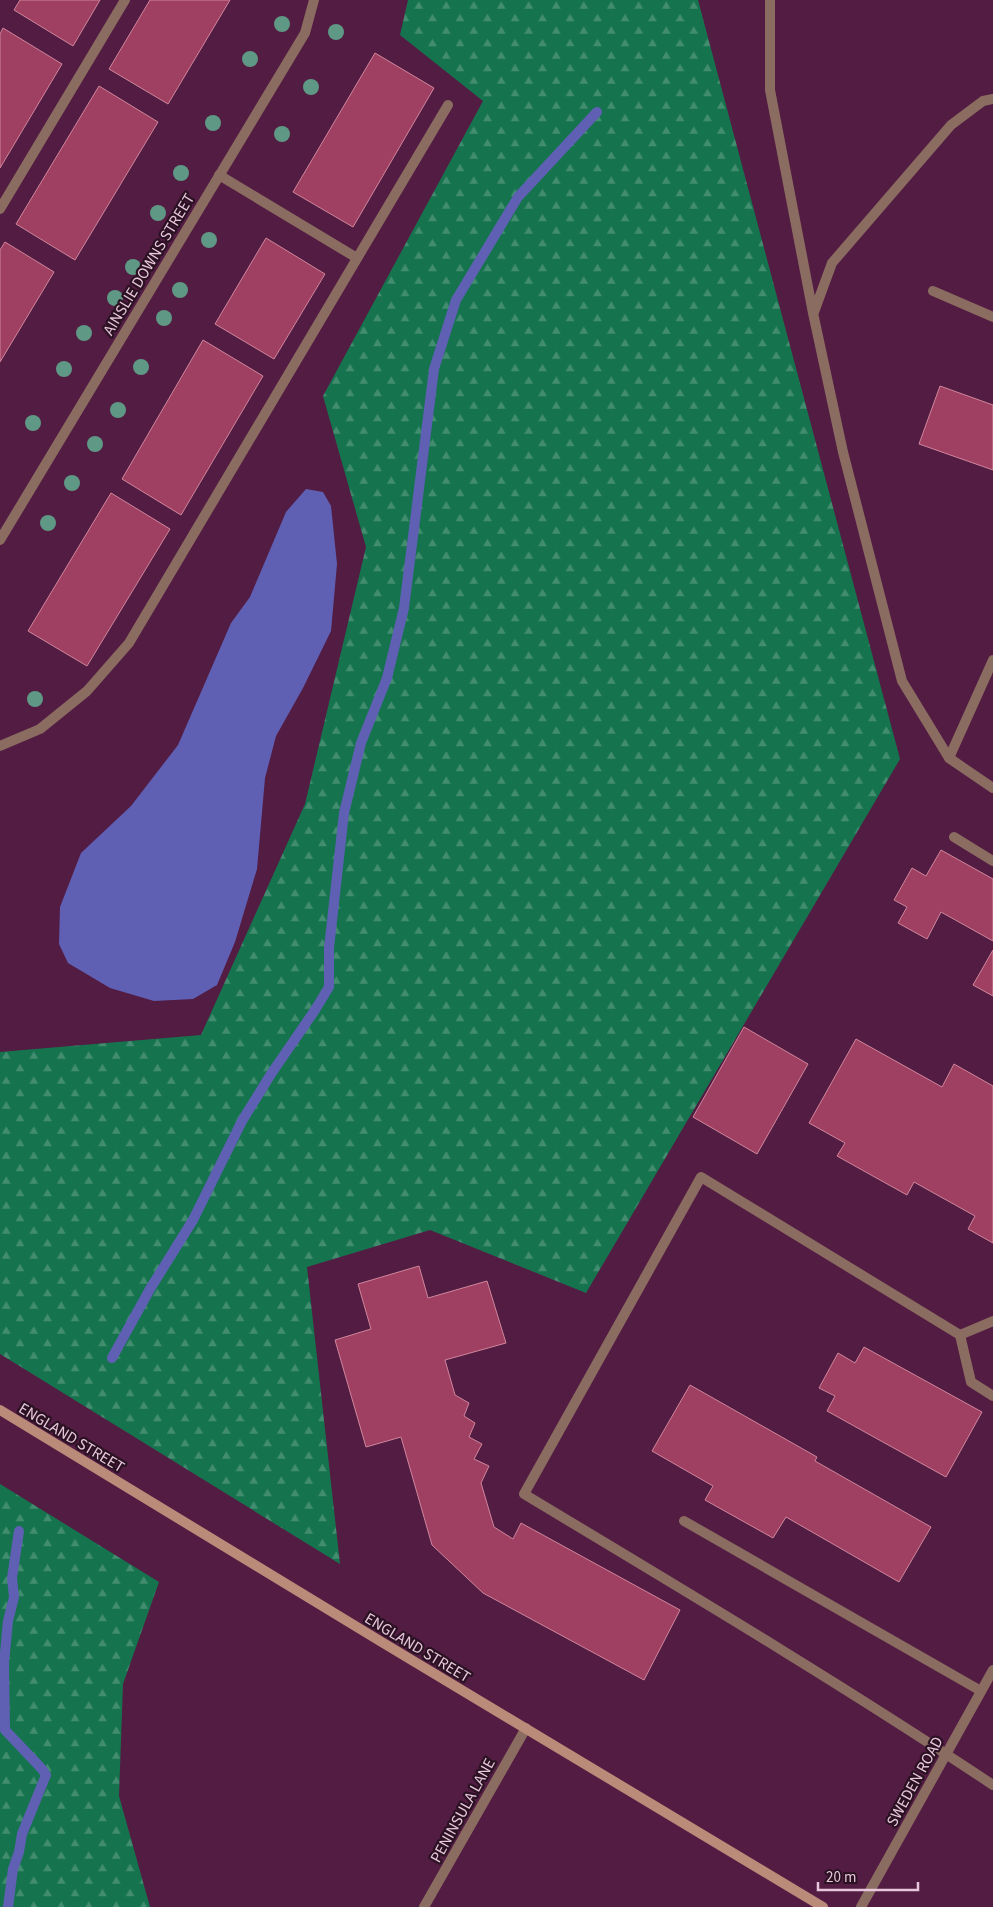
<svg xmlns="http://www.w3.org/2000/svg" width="993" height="1907" viewBox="0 0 993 1907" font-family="'Source Sans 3',sans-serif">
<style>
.forest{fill:url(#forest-firs)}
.water{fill:#5f60b4}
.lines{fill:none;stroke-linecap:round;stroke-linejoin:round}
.stream{stroke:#5f60b4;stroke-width:10}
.building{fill:#9f4062;stroke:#d0869c}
.lane{stroke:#8b6c61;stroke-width:10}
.street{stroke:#8b6c61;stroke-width:10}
.secondary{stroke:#bb8b79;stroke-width:10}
.tree{fill:#5f9884}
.labels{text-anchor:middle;stroke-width:4.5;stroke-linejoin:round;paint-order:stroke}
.street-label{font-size:16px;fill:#e8c6db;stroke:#2a1223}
</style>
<defs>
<pattern id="forest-firs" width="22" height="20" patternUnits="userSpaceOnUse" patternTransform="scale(1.25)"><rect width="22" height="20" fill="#15744e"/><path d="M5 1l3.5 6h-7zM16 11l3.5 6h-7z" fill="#428c6f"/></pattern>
</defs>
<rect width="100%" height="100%" fill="#531c43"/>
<!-- forest -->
<g class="forest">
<polygon points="408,0 698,0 900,759 586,1293 430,1230 307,1267 340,1564 0,1354 0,1052 201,1035 305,804 366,547 323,396 483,101 400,35"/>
<polygon points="0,1484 159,1582 123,1684 119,1796 150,1907 0,1907"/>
</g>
<!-- water -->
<polygon class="water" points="306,489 323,492 331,506 337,564 331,631 303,688 276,736 265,778 257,869 235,942 217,985 193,999 154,1001 110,988 68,963 59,944 60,907 81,853 131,806 178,745 231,623 250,597 286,512"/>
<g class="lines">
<!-- stream -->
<g class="stream">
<polyline points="112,1358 150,1289 193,1220 242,1121 271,1074 315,1010 329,987 329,948 344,813 361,743 387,678 404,608 434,369 456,300 518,197 597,112"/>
<polyline points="8,1907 13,1869 19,1852 22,1834 46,1775 42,1769 5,1730 4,1663 8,1621 14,1597 12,1578 19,1531"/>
</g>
</g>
<!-- building -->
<g class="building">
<polygon points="20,0 100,0 73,46 14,10"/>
<polygon points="150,0 230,0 168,104 109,69"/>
<polygon points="3,28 62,64 0,168 0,34"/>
<polygon points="375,53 434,88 353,227 293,192"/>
<polygon points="99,86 158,122 75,260 16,224"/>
<polygon points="266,238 325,274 274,359 215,324"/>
<polygon points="5,242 54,272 0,362 0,250"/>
<polygon points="203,340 263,376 181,515 122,479"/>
<polygon points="940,386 993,405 993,470 919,444"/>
<polygon points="111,493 170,529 87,666 28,631"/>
<polygon points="941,850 993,879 993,941 941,912 927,939 898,923 907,907 894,900 912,868 926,876"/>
<polygon points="993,950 993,996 973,985"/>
<polygon points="744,1027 808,1064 757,1154 693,1117"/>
<polygon points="856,1039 942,1087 954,1064 993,1086 993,1243 968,1229 975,1216 914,1182 907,1195 837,1156 845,1143 809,1123"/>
<polygon points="419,1266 428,1298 487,1281 506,1343 445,1360 455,1395 469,1403 464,1416 475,1423 469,1437 482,1444 474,1459 489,1466 481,1483 494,1527 513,1539 521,1523 680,1610 644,1680 483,1593 432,1545 401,1437 366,1447 335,1340 371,1329 358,1284"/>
<polygon points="864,1347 982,1412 946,1477 827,1411 835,1396 819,1388 838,1353 855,1363"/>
<polygon points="690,1385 817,1457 815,1461 931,1527 899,1582 786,1517 773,1538 705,1500 713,1486 652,1451"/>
</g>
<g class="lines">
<!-- lane -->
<g class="lane">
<polyline points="770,0 770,90 813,313 843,452 902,681 949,758 993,788"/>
<polyline points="219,175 357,258"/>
<polyline points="0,209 125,0"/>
<polyline points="933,291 993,317"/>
<polyline points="814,312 832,263 951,125 983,101 993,99"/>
<polyline points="0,746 40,729 87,691 129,643 448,105"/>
<polyline points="949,758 993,660"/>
<polyline points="954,837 993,861"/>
<polyline points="960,1335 993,1321"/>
<path d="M993,1396L971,1382L960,1335L701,1177L524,1494C682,1589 840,1683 993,1785"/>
<polyline points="684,1521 981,1691"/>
</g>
<!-- street -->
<g class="street">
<polyline points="0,540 305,33 314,0"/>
<polyline points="424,1907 526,1728"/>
<polyline points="861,1907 993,1670"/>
</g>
<!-- secondary -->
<polyline class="secondary" points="0,1410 380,1641 823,1907"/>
</g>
<!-- trees -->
<g class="tree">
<circle cx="282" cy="24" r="8"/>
<circle cx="336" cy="32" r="8"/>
<circle cx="250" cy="59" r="8"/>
<circle cx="311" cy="87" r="8"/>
<circle cx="213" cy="123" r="8"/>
<circle cx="282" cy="134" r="8"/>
<circle cx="181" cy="173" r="8"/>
<circle cx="158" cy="213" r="8"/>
<circle cx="209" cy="240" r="8"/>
<circle cx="133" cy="267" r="8"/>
<circle cx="180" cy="290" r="8"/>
<circle cx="115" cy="298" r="8"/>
<circle cx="164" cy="318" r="8"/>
<circle cx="84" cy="333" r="8"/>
<circle cx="141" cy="367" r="8"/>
<circle cx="64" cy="369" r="8"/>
<circle cx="118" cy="410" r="8"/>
<circle cx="33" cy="423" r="8"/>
<circle cx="95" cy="444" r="8"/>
<circle cx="72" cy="483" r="8"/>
<circle cx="48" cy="523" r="8"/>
<circle cx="35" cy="699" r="8"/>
</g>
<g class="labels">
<!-- street labels -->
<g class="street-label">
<text transform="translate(148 264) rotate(-59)" y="6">AINSLIE DOWNS STREET</text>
<text transform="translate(72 1437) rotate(31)" y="6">ENGLAND STREET</text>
<text transform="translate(418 1647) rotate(31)" y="6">ENGLAND STREET</text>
<text transform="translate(914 1781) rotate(-61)" y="6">SWEDEN ROAD</text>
<text transform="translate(462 1810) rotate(-61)" y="6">PENINSULA LANE</text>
</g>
</g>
<!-- scale -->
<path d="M818 1882v8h100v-8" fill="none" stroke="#e8c6db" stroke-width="2.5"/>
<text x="826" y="1882" font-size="15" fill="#e8c6db" stroke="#2a1223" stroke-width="4" paint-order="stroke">20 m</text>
</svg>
